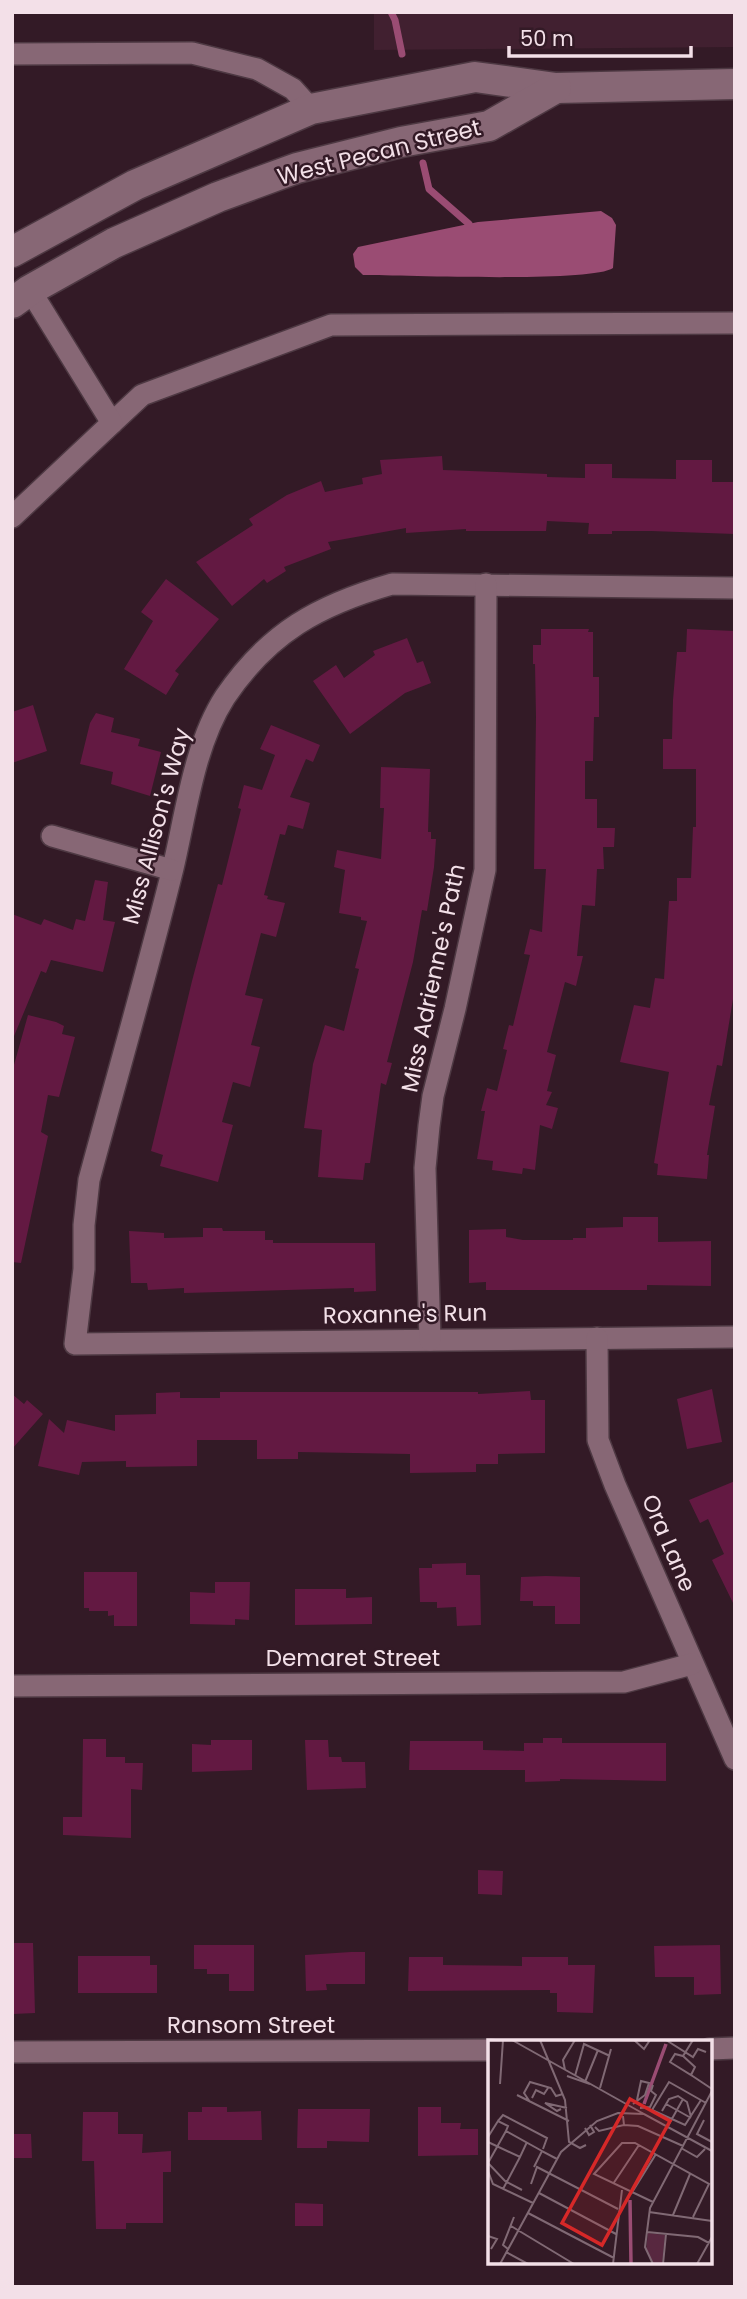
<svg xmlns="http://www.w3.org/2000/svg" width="747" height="2299" viewBox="0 0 747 2299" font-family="Poppins,sans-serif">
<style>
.built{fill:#412030}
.water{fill:#9a4c73}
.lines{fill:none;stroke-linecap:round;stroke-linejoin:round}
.stream{stroke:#9a4c73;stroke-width:7}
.building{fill:#631942}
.street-casing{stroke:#4e3943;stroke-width:24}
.secondary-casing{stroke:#4e3943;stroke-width:33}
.street{stroke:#876775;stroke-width:21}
.secondary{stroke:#876775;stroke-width:30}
.labels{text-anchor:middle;stroke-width:5;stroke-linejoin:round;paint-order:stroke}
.street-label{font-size:23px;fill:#f3e0e8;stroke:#331a26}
.inset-river{fill:none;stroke:#9a4c73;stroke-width:3.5}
.inset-road{fill:none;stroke:#806974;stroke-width:2}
.view{fill:#d62828;fill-opacity:0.15;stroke:#d62828;stroke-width:3.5}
.inset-edge{fill:none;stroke:#f3e0e8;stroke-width:3.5}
</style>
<rect width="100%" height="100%" fill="#331a26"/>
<!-- built -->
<polygon class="built" points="374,12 735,12 735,47 374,50"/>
<!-- water -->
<path class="water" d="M601,211L612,218L616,225L613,268C591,283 402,275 363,275L355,267L353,254L358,247L478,222Z"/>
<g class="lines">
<!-- stream -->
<g class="stream">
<polyline points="391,12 395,20 402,54"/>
<polyline points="423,163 429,189 469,224"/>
</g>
</g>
<!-- building -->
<g class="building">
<polygon points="442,456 443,470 547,474 547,477 585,478 585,464 612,464 612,478 676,479 676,460 712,460 712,482 735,482 735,534 651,531 612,531 612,534 588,534 589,523 547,521 546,531 466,531 466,529 406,533 406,528 328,542 331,549 284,567 286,571 267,583 264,579 232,606 196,562 253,525 249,519 287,495 321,481 325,492 363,484 362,478 382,474 380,460"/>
<polygon points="166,579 219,619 175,671 179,674 166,695 124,669 153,621 141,612"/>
<polygon points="541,629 589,629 588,632 593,632 593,677 599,677 599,717 594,717 593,761 585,761 585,799 597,799 597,828 615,828 614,847 603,847 604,869 597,869 595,906 582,905 577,956 583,956 576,986 565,982 547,1052 556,1055 547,1091 552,1092 546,1105 558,1108 552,1129 540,1125 535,1170 523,1168 522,1174 492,1170 493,1161 477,1159 485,1111 481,1111 487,1088 497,1091 507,1050 503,1049 509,1025 513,1026 530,955 524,954 530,929 542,932 546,869 534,869 536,717 535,664 533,664 533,645 541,645"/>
<polygon points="687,629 735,631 735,987 722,1066 717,1065 709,1105 715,1106 707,1155 709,1155 707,1179 657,1175 658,1164 654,1163 669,1072 620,1062 634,1005 650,1008 655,978 664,979 669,901 677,901 677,878 691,878 693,827 696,827 696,769 663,769 663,739 672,739 673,700 677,652 686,652"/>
<polygon points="407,638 417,663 423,661 431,683 405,693 350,734 313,681 336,665 344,678 375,655 373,651"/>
<polygon points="33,705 47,751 12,763 12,712"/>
<polygon points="96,713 114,718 111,732 140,739 138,746 161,752 150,796 111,784 113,772 80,764 90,723"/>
<polygon points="271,725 320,745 313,762 306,759 290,797 310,803 303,829 288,825 285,835 280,834 264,895 268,896 267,899 285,903 276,937 261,933 245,995 263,999 251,1045 260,1047 250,1087 233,1082 222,1122 233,1125 218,1182 160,1166 163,1155 151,1151 192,981 218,884 222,885 241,809 238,808 244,785 262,790 275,755 260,749"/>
<polygon points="381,767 430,769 428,832 431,832 431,839 436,839 434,867 427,911 422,910 413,962 387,1062 392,1063 386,1085 381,1083 370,1163 365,1163 363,1180 318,1177 322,1130 304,1128 313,1064 325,1025 344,1031 359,969 355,968 367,921 361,920 361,917 339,913 345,870 334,867 337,850 381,859 384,808 380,808"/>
<polygon points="95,880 108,882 103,920 115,922 103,972 51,960 46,973 41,971 12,1041 12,914 41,925 44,919 73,930 76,919 85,921"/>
<polygon points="28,1015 56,1022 64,1026 62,1034 75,1037 59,1097 48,1095 41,1132 48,1136 21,1263 12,1262 12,1072"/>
<polygon points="623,1217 658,1217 658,1242 711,1241 711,1286 647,1285 647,1290 486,1290 486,1282 469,1283 469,1230 506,1229 506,1237 523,1240 573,1240 573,1238 586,1238 586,1228 623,1227"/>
<polygon points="203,1228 222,1228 223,1231 265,1231 265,1240 273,1240 273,1243 375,1243 376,1291 354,1292 354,1288 184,1293 184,1288 148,1290 147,1283 131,1283 129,1231 164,1233 164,1238 203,1237"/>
<polygon points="712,1389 722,1442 687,1449 677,1399"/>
<polygon points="530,1391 531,1400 545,1400 545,1453 498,1454 498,1464 476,1464 476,1472 410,1473 410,1454 298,1452 298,1459 257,1459 257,1440 197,1440 197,1466 126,1467 126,1461 82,1462 79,1475 38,1466 49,1419 64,1433 67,1420 115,1431 115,1415 156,1414 156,1393 180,1392 180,1398 220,1398 220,1392 478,1392 478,1394"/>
<polygon points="12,1394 24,1404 27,1400 43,1414 12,1449"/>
<polygon points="735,1481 735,1607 712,1560 724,1554 708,1519 700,1523 689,1500"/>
<polygon points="466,1563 466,1575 480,1575 481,1625 457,1626 456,1607 437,1608 437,1602 420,1602 419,1568 432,1568 432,1564"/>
<polygon points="84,1572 137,1572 137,1626 114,1626 114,1615 108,1616 108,1611 89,1611 89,1608 84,1608"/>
<polygon points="546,1576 580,1577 580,1624 555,1624 555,1606 533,1606 533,1601 520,1601 521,1577"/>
<polygon points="215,1582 250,1582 249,1620 235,1619 235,1625 190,1624 190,1592 215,1593"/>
<polygon points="295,1589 346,1589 346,1598 372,1597 372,1624 295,1625"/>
<polygon points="543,1738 562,1738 562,1743 666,1743 666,1781 560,1779 560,1781 525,1782 525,1770 409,1770 410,1741 483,1741 483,1750 524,1751 524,1743 543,1743"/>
<polygon points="83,1739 106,1739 106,1757 125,1757 125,1763 143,1763 142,1790 131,1789 131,1838 63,1835 63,1817 82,1817"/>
<polygon points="211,1740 252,1740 252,1770 192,1772 192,1744 211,1745"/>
<polygon points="305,1740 328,1740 329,1757 341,1757 342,1762 365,1762 366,1788 307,1790"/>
<polygon points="478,1870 503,1871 502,1895 478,1894"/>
<polygon points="12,1943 33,1943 35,2013 13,2014"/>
<polygon points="194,1945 254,1945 254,1991 229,1991 229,1974 207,1974 207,1969 194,1969"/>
<polygon points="720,1945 721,1994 694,1995 694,1977 655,1977 654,1946"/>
<polygon points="351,1952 365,1952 365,1984 326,1984 327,1990 306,1991 305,1955"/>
<polygon points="78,1956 150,1956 150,1965 157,1965 157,1993 78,1993"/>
<polygon points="409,1957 443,1957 443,1965 522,1966 522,1957 568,1957 568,1965 595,1965 593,2013 557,2012 557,1993 550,1993 550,1990 408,1991"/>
<polygon points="202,2107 227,2107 227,2112 261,2111 262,2140 188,2140 188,2112 202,2112"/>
<polygon points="418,2107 441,2107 441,2123 461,2123 460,2129 478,2129 478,2155 418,2156"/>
<polygon points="298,2109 370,2109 369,2142 327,2141 327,2148 297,2148"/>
<polygon points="83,2112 118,2112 118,2134 143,2134 142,2153 171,2151 171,2172 163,2172 163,2223 126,2223 126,2229 96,2229 94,2161 82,2161"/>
<polygon points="12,2134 31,2134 32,2158 12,2158"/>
<polygon points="295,2203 323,2204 323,2226 295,2226"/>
</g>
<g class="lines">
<!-- street casing -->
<g class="street-casing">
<g id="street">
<polyline points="12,54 192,53 257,69 293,89 311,109"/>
<polyline points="112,423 142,395 331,325 735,323"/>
<polyline points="12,517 112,423 30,290"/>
<path d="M735,588L392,584C319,605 269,632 225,697C194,745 186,813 173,868C147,973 117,1076 89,1180L84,1225V1269L75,1344L735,1337"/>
<polyline points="52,836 172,870"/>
<polyline points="597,1338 598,1440 615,1485 735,1759"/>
<polyline points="430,1340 425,1168 429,1126 433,1096 455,1009 485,870 486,584"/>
<polyline points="12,1686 624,1682 692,1664"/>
<polyline points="710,2049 735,2048"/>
<polyline points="12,2052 490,2050"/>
</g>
</g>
<!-- secondary casing -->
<g class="secondary-casing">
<g id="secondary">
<polyline points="12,252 135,185 311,109 475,77 556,88 735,84"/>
<polyline points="12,303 30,290 114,243 218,197 297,168 401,142 489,126 556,88"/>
</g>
</g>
<!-- street -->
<use href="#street" class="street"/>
<!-- secondary -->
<use href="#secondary" class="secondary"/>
</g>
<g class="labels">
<!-- street labels -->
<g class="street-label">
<text transform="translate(379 152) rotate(-14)" y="8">West Pecan Street</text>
<text transform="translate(156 826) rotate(-75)" y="8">Miss Allison's Way</text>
<text transform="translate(433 978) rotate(-78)" y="8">Miss Adrienne's Path</text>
<text transform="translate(405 1314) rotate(-1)" y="8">Roxanne's Run</text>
<text transform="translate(669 1543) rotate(67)" y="8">Ora Lane</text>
<text x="353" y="1666">Demaret Street</text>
<text x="251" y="2033">Ransom Street</text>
</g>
</g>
<!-- overview -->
<g transform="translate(488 2040)">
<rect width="224" height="224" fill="#331a26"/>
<path d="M160,193L177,195L174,224H166L158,210Z" fill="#582840"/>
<path class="inset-river" d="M156,64L178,4M142,160L143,224"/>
<path class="inset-road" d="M24,0L156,74M52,0L77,60L81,102L92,108L98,105M146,0L156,9L162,0M178,0L205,17L210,9L218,12M195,16L207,27L203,35L182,22L187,14L195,16L205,0M77,30L75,20L87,0M203,35L224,49M79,36L102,44M87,36L96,4L122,16M97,42L110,10M12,44L15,0M112,48L123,9M29,55L81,81M44,58L48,50L56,54L60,48M213,60L197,85L164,70L181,42L218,63M42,62L36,53L42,42L63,48L68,56L75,54M145,64L157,55L161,43L153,41L149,60M178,64L203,78M152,68L162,67L168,55L163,51L165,45M73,69L69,71L57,63L79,68M174,71L181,59L190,56L199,62L203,77M216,80L209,94L224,102M10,81L15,75L59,98L55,109M136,85L150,86L195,106M180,86L195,59M107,87L111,91L136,85L135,76M97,88L101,95L106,92L102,85M0,97L10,81L20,86L18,91L54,111M0,102L32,117L39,102M193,108L209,117L217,109M0,123L17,141L34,150M0,123L18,91M46,127L54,111L69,119M0,131L5,144L45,163M43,144L49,127L130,169M125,144L151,105M15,149L32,117M51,153L128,194M143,154L168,114M165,162L106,134L134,103H147L221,144L205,177M161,172L224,181M40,173L126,218M185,175L202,134M23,186L86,224M159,192L210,197L221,203M0,196L9,199L3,209M20,209L15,205L26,177M18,212L40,224M12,224L73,112L109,81L130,73L156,74L224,111M125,224L134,150M165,224L157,207L162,168L224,51M175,224L178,194M209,224L224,197"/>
<path class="view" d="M142,59L182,81L114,205L74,183Z"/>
<rect width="224" height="224" class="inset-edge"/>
</g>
<!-- border -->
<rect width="747" height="2299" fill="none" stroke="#f3e0e8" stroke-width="28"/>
<!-- scale -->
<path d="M509 46v10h182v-10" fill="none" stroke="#f3e0e8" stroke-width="3.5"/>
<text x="520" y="46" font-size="21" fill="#f3e0e8" stroke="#331a26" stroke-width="5" paint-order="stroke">50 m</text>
</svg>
